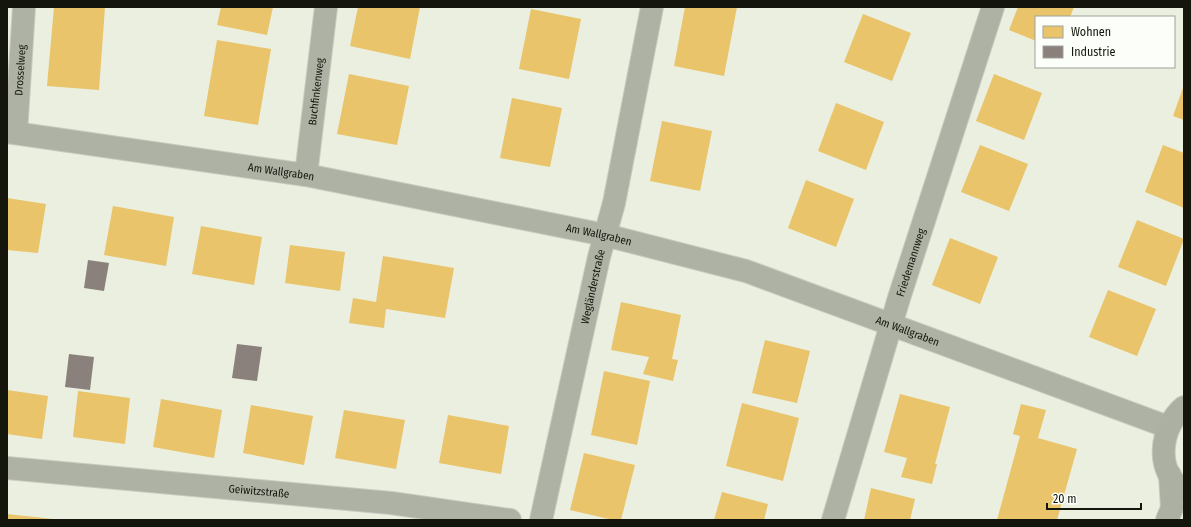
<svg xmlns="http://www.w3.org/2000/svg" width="1191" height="527" viewBox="0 0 1191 527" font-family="'Fira Sans Condensed',sans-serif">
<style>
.homes{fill:#e9c46a}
.industry{fill:#8a817c}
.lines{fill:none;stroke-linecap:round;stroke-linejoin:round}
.minor-casing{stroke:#c7cbbf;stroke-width:24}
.secondary-casing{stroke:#c7cbbf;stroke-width:24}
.minor{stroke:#aeb2a4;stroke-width:22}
.secondary{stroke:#acb0a2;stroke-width:22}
.labels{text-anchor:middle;stroke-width:4;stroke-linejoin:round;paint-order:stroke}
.street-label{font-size:11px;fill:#14160d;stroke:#fcfef9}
</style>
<rect width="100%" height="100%" fill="#eaefdf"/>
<!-- homes -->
<g class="homes">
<polygon points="54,7 105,7 99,90 47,86"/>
<polygon points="221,7 273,7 267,35 217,25"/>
<polygon points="358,7 420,7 410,59 350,46"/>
<polygon points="685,7 737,7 724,76 674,66"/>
<polygon points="1018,7 1074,7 1070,17 1036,17 1036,41 1009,30"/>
<polygon points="531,9 581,19 569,79 519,69"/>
<polygon points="863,14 911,33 892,81 844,62"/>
<polygon points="217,40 271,49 258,125 204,116"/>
<polygon points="349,74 409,86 397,145 337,134"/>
<polygon points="994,74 1042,93 1024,140 976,121"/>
<polygon points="1184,85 1184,120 1173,116"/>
<polygon points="512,98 562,108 550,167 500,158"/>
<polygon points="836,103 884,122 866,170 818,151"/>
<polygon points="662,121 712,131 700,191 650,181"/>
<polygon points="980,145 1028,164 1009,211 961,192"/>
<polygon points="1163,145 1184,153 1184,208 1145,192"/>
<polygon points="806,180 854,199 836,247 788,228"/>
<polygon points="7,198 46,204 38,253 7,250"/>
<polygon points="113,206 174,217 166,266 104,255"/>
<polygon points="1137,220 1184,239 1166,286 1118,267"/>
<polygon points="201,226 262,237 254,285 192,274"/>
<polygon points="950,238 998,257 980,304 932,285"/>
<polygon points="290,245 345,252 340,291 285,283"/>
<polygon points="383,256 454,268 445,318 386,309 384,328 349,323 353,298 376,302"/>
<polygon points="1108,290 1156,309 1137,356 1089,337"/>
<polygon points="621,302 681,315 672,359 678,360 673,381 643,374 649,357 611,350"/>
<polygon points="765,340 810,351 797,403 752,393"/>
<polygon points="604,371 650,381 637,445 591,435"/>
<polygon points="7,390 48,396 42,439 7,434"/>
<polygon points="78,391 130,398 125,444 73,437"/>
<polygon points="900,394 950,407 935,464 937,464 932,484 901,477 907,458 884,452"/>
<polygon points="161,399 222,410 214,458 153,447"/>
<polygon points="742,403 799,418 783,481 726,466"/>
<polygon points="1021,404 1046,410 1038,438 1077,449 1057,520 997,520 1020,436 1013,434"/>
<polygon points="251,405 313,416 304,465 243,453"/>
<polygon points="344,410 405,420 396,469 335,458"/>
<polygon points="448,415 509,426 501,474 439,463"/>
<polygon points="584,453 635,465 621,520 613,520 570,510"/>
<polygon points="871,488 915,499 910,520 864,520"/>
<polygon points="722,492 768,504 764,520 714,520"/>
<polygon points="7,514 53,519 53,520 7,520"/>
</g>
<!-- industry -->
<g class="industry">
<polygon points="88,260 109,263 104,291 84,288"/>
<polygon points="237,344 262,347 257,381 232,378"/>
<polygon points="69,354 94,357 90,390 65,387"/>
</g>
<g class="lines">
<!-- minor casing -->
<g class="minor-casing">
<g id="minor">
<path id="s1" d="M7,132L306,175L605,235L746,271L1168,427"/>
<path id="s2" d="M16,133L24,7"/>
<path id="s3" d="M306,175L326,7"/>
<path id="s4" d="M7,468L391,503L510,520"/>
<path id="s5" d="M541,520L599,257L614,203L652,7"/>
<path id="s6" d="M833,520L899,298L993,7"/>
</g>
</g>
<!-- secondary casing -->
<g class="secondary-casing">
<g id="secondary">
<path d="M1184,407C1160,427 1154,472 1184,490"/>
<polyline points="1167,520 1172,508 1170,475"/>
</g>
</g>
<!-- minor -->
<use href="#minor" class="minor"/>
<!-- secondary -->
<use href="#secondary" class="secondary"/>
</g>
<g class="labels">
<!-- street labels -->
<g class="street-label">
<text dy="4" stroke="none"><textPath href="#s2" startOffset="63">Drosselweg</textPath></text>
<text dy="4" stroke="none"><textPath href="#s3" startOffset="84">Buchfinkenweg</textPath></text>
<text dy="4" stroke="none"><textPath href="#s1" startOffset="277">Am Wallgraben</textPath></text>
<text dy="4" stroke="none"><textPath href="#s1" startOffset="601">Am Wallgraben</textPath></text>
<text dy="4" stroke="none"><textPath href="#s6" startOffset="269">Friedemannweg</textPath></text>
<text dy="4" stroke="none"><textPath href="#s5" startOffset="239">Wegländerstraße</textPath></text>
<text dy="4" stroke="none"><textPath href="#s1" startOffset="925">Am Wallgraben</textPath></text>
<text dy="4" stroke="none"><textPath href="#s4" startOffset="253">Geiwitzstraße</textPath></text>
</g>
</g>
<!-- border -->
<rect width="1191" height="527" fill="none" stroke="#14160d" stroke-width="16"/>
<!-- legend -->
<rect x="1035" y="16" width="140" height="52" fill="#fcfef9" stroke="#9fa19b"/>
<rect x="1043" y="26" width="20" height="12" fill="#e9c46a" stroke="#9fa19b"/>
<text x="1071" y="36" font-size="12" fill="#14160d">Wohnen</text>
<rect x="1043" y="46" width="20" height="12" fill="#8a817c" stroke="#9fa19b"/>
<text x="1071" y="56" font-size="12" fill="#14160d">Industrie</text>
<!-- scale -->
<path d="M1047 503v6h94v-6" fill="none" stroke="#14160d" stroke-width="2"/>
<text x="1053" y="503" font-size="12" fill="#14160d" stroke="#fcfef9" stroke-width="3" paint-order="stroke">20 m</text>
</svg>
